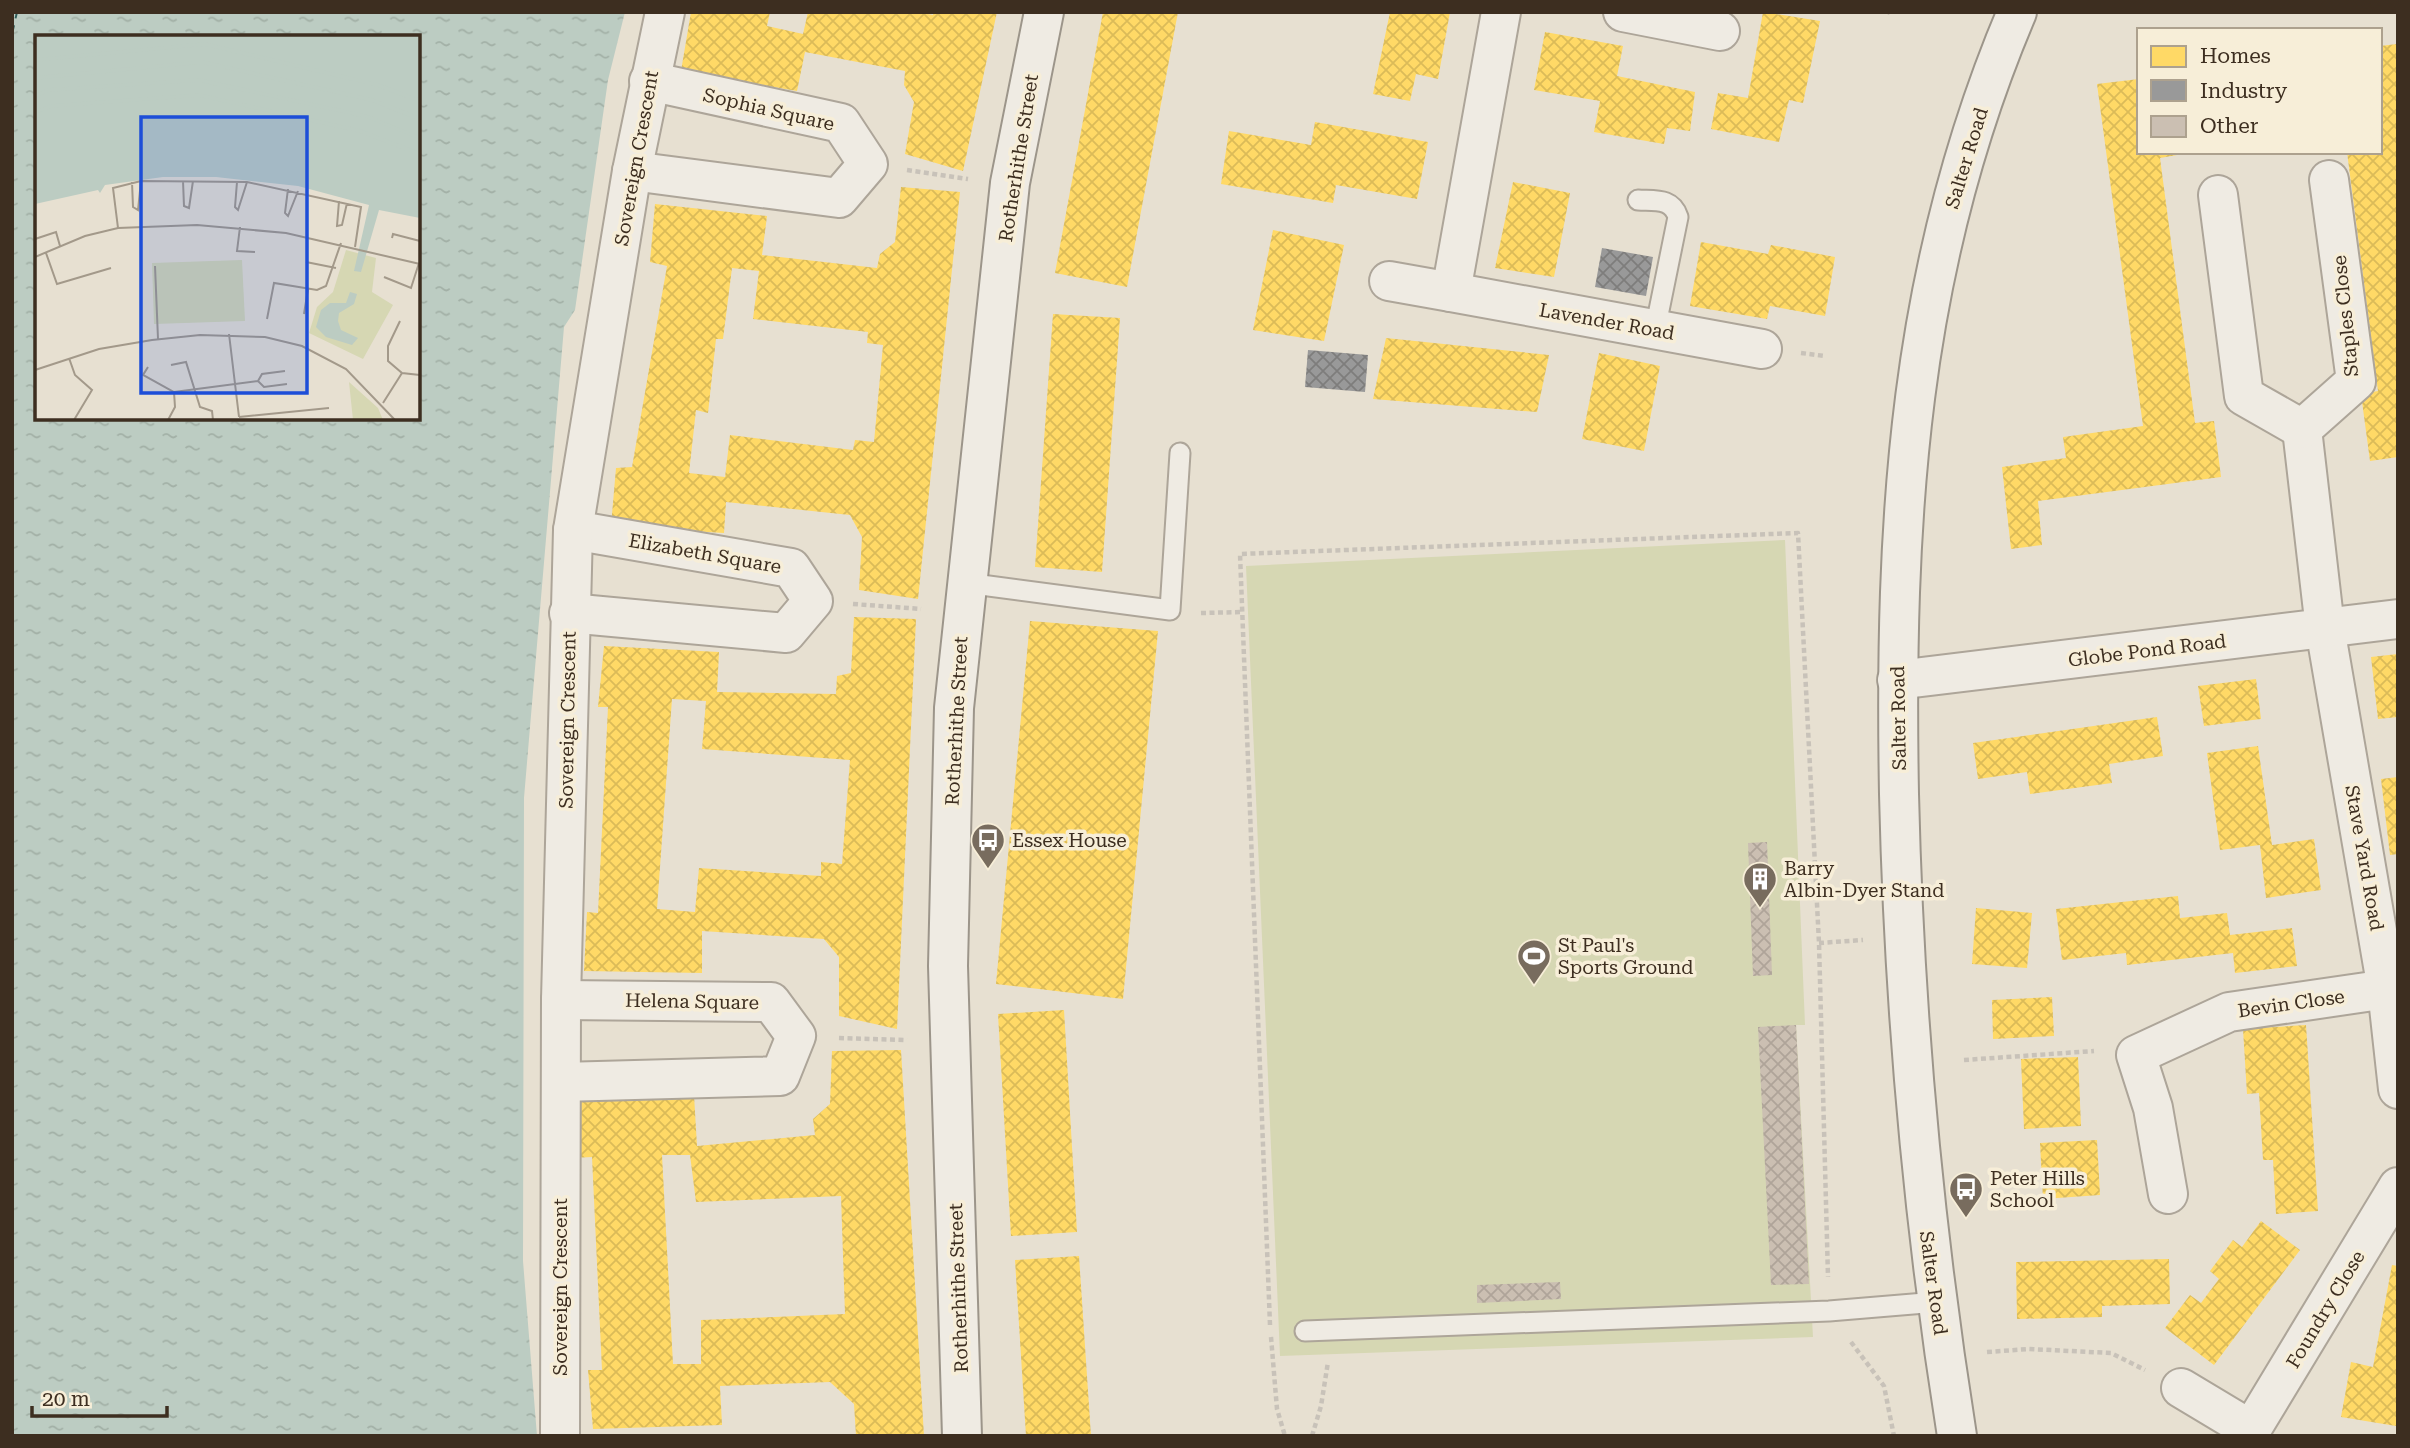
<svg xmlns="http://www.w3.org/2000/svg" width="2410" height="1448" viewBox="0 0 2410 1448" font-family="'Roboto Serif',serif">
<style>
.pitch{fill:#d6d7b3}
.water{fill:url(#water-ripples);fill-rule:evenodd}
.homes{fill:url(#homes-cross-hatch);fill-rule:evenodd}
.industry{fill:url(#industry-cross-hatch)}
.lines{fill:none;stroke-linecap:round;stroke-linejoin:round}
.ferry{stroke:#2f5d5a;stroke-width:2;stroke-dasharray:9 7;stroke-linecap:butt}
.building{fill:url(#building-cross-hatch)}
.lane-casing{stroke:#ada599;stroke-width:23}
.street-casing{stroke:#ada599;stroke-width:42}
.secondary-casing{stroke:#9c958a;stroke-width:42}
.path{stroke:#c8c2b9;stroke-width:4.5;stroke-dasharray:5 3.5;stroke-linecap:butt}
.lane{stroke:#efebe3;stroke-width:19}
.street{stroke:#efebe3;stroke-width:38}
.secondary{stroke:#efebe3;stroke-width:38}
.labels{text-anchor:middle;stroke-width:7;stroke-linejoin:round;paint-order:stroke}
.street-label{font-size:19px;fill:#3d2e20;stroke:#f7eed8}
.poi-label{font-size:19px;fill:#3d2e20;stroke:#f7eed8;text-anchor:start}
.inset-river{fill:none;stroke:#bcccc2;stroke-width:3.5}
.inset-road{fill:none;stroke:#a3998a;stroke-width:2}
.view{fill:#1d4ed8;fill-opacity:0.15;stroke:#1d4ed8;stroke-width:3.5}
.inset-edge{fill:none;stroke:#3d2e20;stroke-width:3.5}
</style>
<defs>
<pattern id="water-ripples" width="26" height="14" patternUnits="userSpaceOnUse" patternTransform="scale(1.75)"><rect width="26" height="14" fill="#bcccc2"/><path d="M2 4q2-2 4 0t4 0M15 11q2-2 4 0t4 0" fill="none" stroke="#a2b0a6"/></pattern>
<pattern id="homes-cross-hatch" width="8" height="8" patternUnits="userSpaceOnUse" patternTransform="scale(1.75)"><rect width="8" height="8" fill="#ffd966"/><path d="M0 0l8 8M0 8l8-8" fill="none" stroke="#dbbb58"/></pattern>
<pattern id="industry-cross-hatch" width="8" height="8" patternUnits="userSpaceOnUse" patternTransform="scale(1.75)"><rect width="8" height="8" fill="#999"/><path d="M0 0l8 8M0 8l8-8" fill="none" stroke="#7e7d7c"/></pattern>
<pattern id="building-cross-hatch" width="8" height="8" patternUnits="userSpaceOnUse" patternTransform="scale(1.75)"><rect width="8" height="8" fill="#cbbfb2"/><path d="M0 0l8 8M0 8l8-8" fill="none" stroke="#afa499"/></pattern>
</defs>
<rect width="100%" height="100%" fill="#e7e0d1"/>
<!-- pitch -->
<polygon class="pitch" points="1785,540 1805,1025 1796,1025 1813,1337 1280,1356 1246,566"/>
<!-- water -->
<path class="water" d="M12,12H625L608,80L575,310L564,327L524,798L523,1261L537,1436H12ZM37,37H418V418H37Z"/>
<!-- homes -->
<g class="homes">
<polygon points="691,12 770,12 767,26 803,34 808,12 918,12 933,15 933,12 997,12 963,171 905,154 914,102 904,85 905,71 805,52 797,91 681,71"/>
<polygon points="1103,12 1178,12 1127,287 1055,273"/>
<polygon points="1390,12 1450,12 1438,79 1416,74 1410,101 1373,94"/>
<polygon points="1763,12 1820,21 1803,103 1789,100 1779,142 1711,129 1718,93 1748,98"/>
<polygon points="1545,32 1623,46 1617,76 1695,92 1690,131 1667,128 1664,144 1594,132 1600,101 1534,90"/>
<polygon points="2397,44 2398,457 2370,461 2361,394 2378,391 2347,152 2380,152 2380,46"/>
<polygon points="2139,79 2139,152 2194,152 2160,158 2195,423 2214,421 2221,477 2038,501 2042,545 2011,549 2002,467 2066,458 2063,437 2143,426 2097,84"/>
<polygon points="1315,122 1428,142 1417,199 1336,185 1333,203 1221,184 1229,131 1311,145"/>
<polygon points="1513,182 1570,193 1554,277 1495,268"/>
<path d="M901,187L960,192L918,599L859,590L862,537L850,515L726,502L724,533L611,526L616,468L632,467L667,266L650,262L655,204L767,216L762,255L877,268L880,254L895,242ZM732,268L759,271L753,319L868,332L867,343L883,345L874,442L855,440L853,450L730,435L725,477L689,473L696,410L708,413L716,339H723Z"/>
<polygon points="1273,230 1344,245 1324,341 1253,330"/>
<polygon points="1701,242 1768,254 1771,245 1835,257 1825,316 1770,306 1767,319 1690,306"/>
<polygon points="1053,314 1120,318 1102,572 1035,567"/>
<polygon points="1386,338 1549,355 1537,412 1373,399"/>
<polygon points="1599,353 1660,366 1644,451 1582,439"/>
<path d="M854,617L916,619L897,1029L839,1016V957L824,939L702,931V973L584,971L587,912L598,913L608,707H598L604,646L719,652L717,692L836,694L837,676L851,673ZM672,699L706,701L702,749L850,760L842,864L821,862V876L699,868L695,912L657,909Z"/>
<polygon points="1030,621 1158,631 1123,999 996,984"/>
<polygon points="2398,654 2398,717 2378,719 2371,657"/>
<polygon points="2256,679 2261,719 2204,726 2198,686"/>
<polygon points="2157,717 2163,756 2109,764 2112,783 2030,794 2027,772 1978,779 1973,743"/>
<polygon points="2258,746 2272,845 2314,839 2321,890 2266,898 2260,845 2220,850 2207,753"/>
<polygon points="2398,777 2398,854 2390,855 2381,779"/>
<polygon points="2178,896 2180,918 2227,913 2230,935 2292,928 2297,966 2235,973 2233,953 2127,965 2126,953 2062,960 2056,909"/>
<polygon points="1976,908 2032,913 2027,968 1972,964"/>
<polygon points="2052,997 2054,1036 1993,1039 1992,1000"/>
<polygon points="1064,1010 1077,1232 1011,1236 998,1014"/>
<polygon points="2306,1025 2318,1211 2276,1214 2273,1160 2263,1160 2259,1093 2247,1094 2243,1029"/>
<path d="M901,1050L924,1436H856L854,1404L830,1382L720,1386L722,1425L593,1429L588,1370H602L592,1157L573,1158V1099L694,1095L697,1146L815,1135L813,1119L830,1104L832,1051ZM662,1155H690L696,1202L841,1196L845,1314L701,1320V1364H673Z"/>
<polygon points="2078,1057 2081,1126 2024,1129 2021,1059"/>
<polygon points="2097,1140 2100,1195 2043,1199 2040,1143"/>
<polygon points="2261,1221 2300,1250 2214,1365 2165,1328 2190,1295 2201,1303 2219,1279 2210,1271 2233,1240 2242,1247"/>
<polygon points="1079,1256 1091,1436 1026,1436 1015,1260"/>
<polygon points="2169,1259 2170,1304 2102,1306 2102,1317 2017,1319 2016,1262"/>
<polygon points="2392,1265 2398,1266 2396,1426 2341,1417 2351,1362 2373,1367"/>
</g>
<!-- industry -->
<g class="industry">
<polygon points="1602,248 1653,257 1646,296 1595,287"/>
<polygon points="1308,350 1368,355 1365,392 1305,387"/>
</g>
<g class="lines">
<!-- ferry -->
<polyline class="ferry" points="12,34 17,12"/>
</g>
<!-- building -->
<g class="building">
<polygon points="1767,842 1772,975 1753,976 1748,843"/>
<polygon points="1796,1025 1809,1284 1771,1285 1758,1027"/>
<polygon points="1560,1282 1561,1299 1477,1303 1477,1285"/>
</g>
<g class="lines">
<!-- lane casing -->
<g class="lane-casing">
<g id="lane">
<path d="M1638,200C1656,201 1672,198 1678,217L1655,330"/>
<polyline points="966,583 1170,610 1180,453"/>
<polyline points="1305,1331 1829,1311 1937,1302"/>
</g>
</g>
<!-- street casing -->
<g class="street-casing">
<g id="street">
<polyline points="1501,12 1451,292 1762,349"/>
<polyline points="1623,12 1720,31"/>
<polyline points="632,171 839,198 868,164 841,123 649,81"/>
<polyline points="2329,180 2356,381 2302,429 2325,628 2387,989 2398,1089"/>
<polyline points="2218,195 2244,396 2302,429"/>
<polyline points="1389,281 1451,292"/>
<polyline points="569,613 786,633 813,601 791,568 573,530"/>
<polyline points="1897,680 2398,619"/>
<polyline points="561,1000 771,1002 796,1036 780,1076 561,1082"/>
<polyline points="2168,1194 2153,1108 2136,1055 2229,1012 2387,989"/>
<polyline points="2181,1388 2251,1430 2398,1187"/>
<polyline points="560,1436 561,1000 573,530 632,171 665,12"/>
</g>
</g>
<!-- secondary casing -->
<g class="secondary-casing">
<g id="secondary">
<polyline points="962,1436 948,966 954,708 1010,183 1044,12"/>
<path d="M1957,1436C1923,1223 1904,1009 1899,794C1894,520 1908,268 2017,12"/>
</g>
</g>
<!-- path -->
<g class="path">
<polyline points="1888,12 1890,13"/>
<polyline points="907,170 968,179"/>
<polyline points="1801,353 1825,356"/>
<polyline points="853,604 921,609"/>
<polyline points="1201,613 1242,612"/>
<polyline points="1819,943 1863,940"/>
<polyline points="839,1038 907,1040"/>
<polyline points="1964,1060 2094,1051"/>
<polyline points="1270,1325 1240,554 1798,533 1819,943 1828,1277"/>
<polyline points="1271,1337 1277,1409 1285,1436"/>
<polyline points="1851,1342 1884,1386 1894,1436"/>
<polyline points="1987,1352 2029,1349 2111,1353 2145,1370"/>
<polyline points="1312,1436 1321,1406 1328,1362"/>
</g>
<!-- lane -->
<use href="#lane" class="lane"/>
<!-- street -->
<use href="#street" class="street"/>
<!-- secondary -->
<use href="#secondary" class="secondary"/>
</g>
<!-- icons -->
<defs>
<g id="bus-pin" transform="scale(1.75)"><path d="M0 17L-7.5 6A9.5 9.5 0 1 1 7.5 6Z" fill="#786c5e" stroke="#f7eed8"/><path d="M-5-6H5V4H4V6H2V4H-2V6H-4V4H-5ZM-3.5-4V0h7V-4ZM-3.5 1.2v1.5H-2V1.2ZM2 1.2v1.5H3.5V1.2Z" fill="#fff"/></g>
<g id="building-pin" transform="scale(1.75)"><path d="M0 17L-7.5 6A9.5 9.5 0 1 1 7.5 6Z" fill="#786c5e" stroke="#f7eed8"/><path d="M-4-6H4V6H1V3H-1V6H-4ZM-2.5-4.3h1.7v1.8h-1.7ZM.8-4.3h1.7v1.8H.8ZM-2.5-1h1.7V.8h-1.7ZM.8-1h1.7V.8H.8Z" fill="#fff"/></g>
<g id="stadium-pin" transform="scale(1.75)"><path d="M0 17L-7.5 6A9.5 9.5 0 1 1 7.5 6Z" fill="#786c5e" stroke="#f7eed8"/><path d="M0-5a6.5 5 0 1 0 0 10a6.5 5 0 1 0 0-10ZM-3.5-1.8h7v3.6h-7Z" fill="#fff"/></g>
</defs>
<g fill-rule="evenodd">
<use href="#bus-pin" x="988" y="840"/>
<use href="#building-pin" x="1760" y="879"/>
<use href="#stadium-pin" x="1534" y="956"/>
<use href="#bus-pin" x="1966" y="1189"/>
</g>
<g class="labels">
<!-- street labels -->
<g class="street-label">
<text transform="translate(769 109) rotate(13)" y="7">Sophia Square</text>
<text transform="translate(636 158) rotate(-80)" y="7">Sovereign Crescent</text>
<text transform="translate(1018 158) rotate(-81)" y="7">Rotherhithe Street</text>
<text transform="translate(1966 158) rotate(-73)" y="7">Salter Road</text>
<text transform="translate(2345 316) rotate(-96)" y="7">Staples Close</text>
<text transform="translate(1607 321) rotate(10)" y="7">Lavender Road</text>
<text transform="translate(705 553) rotate(10)" y="7">Elizabeth Square</text>
<text transform="translate(2147 650) rotate(-7)" y="7">Globe Pond Road</text>
<text transform="translate(1898 718) rotate(-91)" y="7">Salter Road</text>
<text transform="translate(567 720) rotate(-89)" y="7">Sovereign Crescent</text>
<text transform="translate(956 721) rotate(-87)" y="7">Rotherhithe Street</text>
<text transform="translate(2365 858) rotate(80)" y="7">Stave Yard Road</text>
<text transform="translate(692 1001) rotate(1)" y="7">Helena Square</text>
<text transform="translate(2291 1003) rotate(-8)" y="7">Bevin Close</text>
<text transform="translate(1934 1283) rotate(82)" y="7">Salter Road</text>
<text transform="translate(560 1287) rotate(-90)" y="7">Sovereign Crescent</text>
<text transform="translate(958 1288) rotate(-92)" y="7">Rotherhithe Street</text>
<text transform="translate(2325 1309) rotate(-59)" y="7">Foundry Close</text>
</g>
<!-- poi labels -->
<g class="poi-label">
<text x="1012" y="847">Essex House</text>
<text x="1784" y="875">Barry<tspan x="1784" dy="22">Albin-Dyer Stand</tspan></text>
<text x="1558" y="952">St Paul's<tspan x="1558" dy="22">Sports Ground</tspan></text>
<text x="1990" y="1185">Peter Hills<tspan x="1990" dy="22">School</tspan></text>
</g>
</g>
<!-- overview -->
<g transform="translate(35 35)">
<rect width="385" height="385" fill="#e7e0d1"/>
<path d="M311,215L341,223L337,257L358,270L328,324L274,298L282,272L298,257ZM314,347L343,373L348,385H318Z" fill="#d6d7b3"/>
<path d="M207,225L210,286L119,289L117,228Z" fill="#d6d7b3"/>
<path d="M0,0H385V183L344,175L326,237L319,236L334,170L263,151L181,142H128L70,150L65,158L63,155L0,169ZM315,257L322,259L319,269L304,278L303,286L306,295L323,303L317,310L291,302L281,292L286,275L295,268H311Z" fill="#bcccc2"/>
<path class="inset-river" d="M0,25L170,9L343,50L385,66M0,43L167,27L337,65L385,84M0,61L14,55L164,45L330,81L385,103M0,77L17,71L164,60L325,96L385,119"/>
<path class="inset-road" d="M148,146L149,171L154,173L158,146M97,147L98,172L103,175L106,146M202,147L200,172L203,175L212,147M253,154L250,178L253,181L263,156M304,166L302,191L307,190L312,168M205,192L202,216L220,217M83,193L78,153L106,146L212,147L326,172L320,212M357,203L358,199L385,206M0,204L21,197L25,211M11,218L22,249L76,233M0,222L50,201L83,193L162,190L251,198L385,229M271,227L301,233M120,231L123,304M349,242L376,253L384,228M269,279L273,254M232,284L239,248L282,255L291,251L306,208M365,286L353,311V326L367,338L385,340M194,299L204,382M34,323L40,340L57,355L39,385M136,330L151,327L165,372L177,376L178,385M113,332L108,340L139,357L140,372L133,385M0,335L64,314L117,305L165,300L230,302L267,311L311,334L360,385M223,346L227,339L250,336M139,357L223,346L229,352L252,349M348,368L367,338M204,382L294,373"/>
<path class="view" d="M106,82H272V358H106Z"/>
<rect width="385" height="385" class="inset-edge"/>
</g>
<!-- border -->
<rect width="2410" height="1448" fill="none" stroke="#3d2e20" stroke-width="28"/>
<!-- legend -->
<rect x="2137" y="28" width="245" height="126" fill="#f7eed8" stroke="#ada18e" stroke-width="2"/>
<rect x="2151" y="46" width="35" height="21" fill="#ffd966" stroke="#ada18e" stroke-width="2"/>
<text x="2200" y="63" font-size="21" fill="#3d2e20">Homes</text>
<rect x="2151" y="80" width="35" height="21" fill="#999999" stroke="#ada18e" stroke-width="2"/>
<text x="2200" y="98" font-size="21" fill="#3d2e20">Industry</text>
<rect x="2151" y="116" width="35" height="21" fill="#cbbfb2" stroke="#ada18e" stroke-width="2"/>
<text x="2200" y="133" font-size="21" fill="#3d2e20">Other</text>
<!-- scale -->
<path d="M32 1406v10h135v-10" fill="none" stroke="#3d2e20" stroke-width="3.5"/>
<text x="42" y="1406" font-size="21" fill="#3d2e20" stroke="#f7eed8" stroke-width="5" paint-order="stroke">20 m</text>
</svg>
